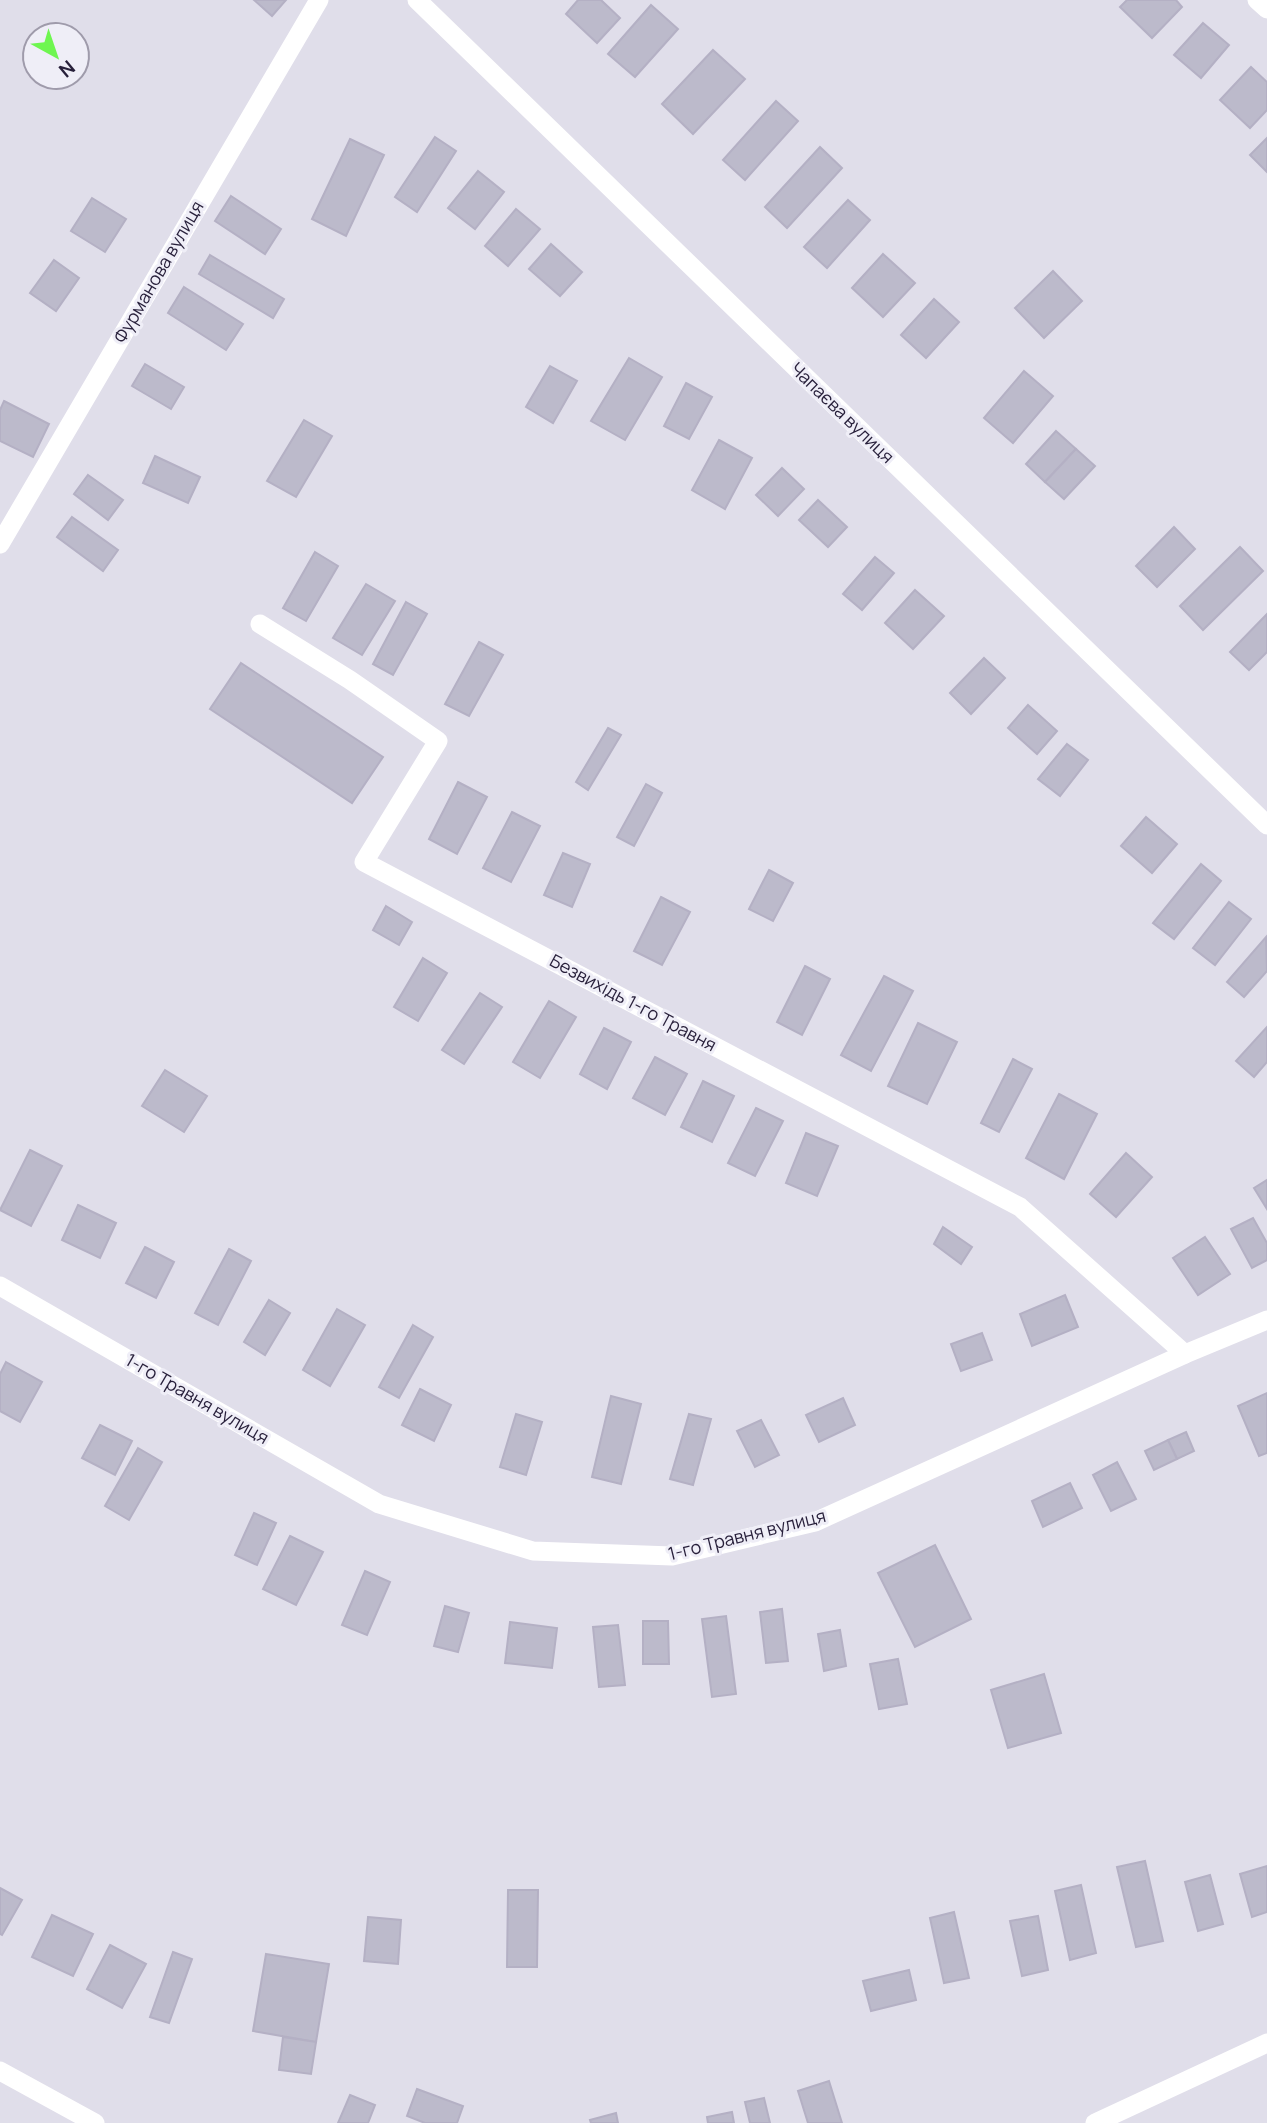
<svg xmlns="http://www.w3.org/2000/svg" width="1267" height="2123" viewBox="0 0 1267 2123" font-family="Manrope,sans-serif">
<style>
.building{fill:#bcbacb;stroke:#b4b0c4;stroke-width:2}
.lines{fill:none;stroke-linecap:round;stroke-linejoin:round}
.minor{stroke:#fff;stroke-width:19}
.labels{text-anchor:middle;stroke-width:6;stroke-linejoin:round;paint-order:stroke}
.street-label{font-size:18px;fill:#271f3a;stroke:#efeef7}
</style>
<rect width="100%" height="100%" fill="#e0deea"/>
<!-- building -->
<g class="building">
<polygon points="254,0 286,0 272,16"/>
<polygon points="578,0 601,0 620,18 597,43 566,14"/>
<polygon points="1127,0 1176,0 1182,7 1152,38 1120,7"/>
<polygon points="651,5 678,29 635,77 608,54"/>
<polygon points="1203,23 1229,45 1201,78 1174,55"/>
<polygon points="713,50 745,79 693,134 662,104"/>
<polygon points="1251,67 1267,82 1267,110 1250,128 1220,100"/>
<polygon points="776,101 798,121 745,180 723,160"/>
<polygon points="435,137 456,151 417,212 395,197"/>
<polygon points="1267,138 1267,172 1250,155"/>
<polygon points="350,139 384,155 346,236 312,219"/>
<polygon points="820,147 842,168 787,228 765,207"/>
<polygon points="478,171 504,192 475,229 448,208"/>
<polygon points="231,196 281,229 265,254 215,221"/>
<polygon points="92,198 126,219 105,252 71,231"/>
<polygon points="848,200 870,220 827,268 804,247"/>
<polygon points="516,209 540,229 508,266 485,246"/>
<polygon points="551,244 582,272 560,296 529,269"/>
<polygon points="883,254 915,283 883,317 852,288"/>
<polygon points="210,255 284,299 273,318 199,274"/>
<polygon points="54,260 79,278 56,311 30,293"/>
<polygon points="1053,271 1082,301 1044,338 1015,308"/>
<polygon points="184,287 243,324 226,350 168,313"/>
<polygon points="934,299 959,322 926,358 901,335"/>
<polygon points="629,358 662,377 625,440 591,421"/>
<polygon points="145,364 184,387 171,409 132,386"/>
<polygon points="550,366 577,381 553,423 526,407"/>
<polygon points="1024,371 1053,396 1013,443 984,418"/>
<polygon points="686,383 712,397 689,439 664,426"/>
<polygon points="4,401 49,424 33,457 0,441 0,410"/>
<polygon points="304,420 332,436 296,497 267,481"/>
<polygon points="1056,431 1076,449 1045,482 1026,464"/>
<polygon points="719,440 752,458 725,509 692,490"/>
<polygon points="1076,449 1095,466 1064,499 1045,482"/>
<polygon points="155,456 200,477 188,503 143,483"/>
<polygon points="782,468 804,489 778,516 756,495"/>
<polygon points="88,475 123,500 108,520 74,494"/>
<polygon points="818,500 847,527 828,547 799,520"/>
<polygon points="72,517 118,550 103,571 57,537"/>
<polygon points="1174,527 1195,549 1157,587 1136,566"/>
<polygon points="1240,547 1263,571 1203,630 1180,606"/>
<polygon points="315,552 338,566 306,621 283,608"/>
<polygon points="875,557 894,573 862,610 843,594"/>
<polygon points="366,584 395,601 362,655 333,638"/>
<polygon points="915,590 944,616 913,649 885,623"/>
<polygon points="406,602 427,614 393,675 373,664"/>
<polygon points="1267,614 1267,652 1249,670 1230,652"/>
<polygon points="479,642 503,655 469,716 445,704"/>
<polygon points="984,658 1005,678 971,714 950,693"/>
<polygon points="241,663 383,757 352,803 210,709"/>
<polygon points="1028,705 1057,731 1037,754 1008,728"/>
<polygon points="608,728 621,735 588,790 576,782"/>
<polygon points="1067,744 1088,760 1060,796 1038,779"/>
<polygon points="458,782 487,797 457,854 429,839"/>
<polygon points="646,784 662,793 634,846 617,837"/>
<polygon points="512,812 540,826 511,882 483,868"/>
<polygon points="1146,817 1177,844 1152,873 1121,846"/>
<polygon points="563,853 590,864 572,907 544,895"/>
<polygon points="1201,864 1221,881 1174,939 1153,923"/>
<polygon points="769,870 793,883 773,921 749,909"/>
<polygon points="661,897 690,912 662,965 634,951"/>
<polygon points="1229,902 1251,919 1215,965 1193,948"/>
<polygon points="386,906 412,922 399,945 373,930"/>
<polygon points="1266,937 1267,971 1244,997 1227,982"/>
<polygon points="423,958 447,973 418,1021 394,1007"/>
<polygon points="805,966 830,979 802,1035 777,1022"/>
<polygon points="884,976 913,991 871,1071 841,1055"/>
<polygon points="480,993 502,1007 464,1064 442,1050"/>
<polygon points="549,1001 576,1017 540,1078 513,1062"/>
<polygon points="918,1023 957,1042 927,1104 888,1086"/>
<polygon points="1267,1027 1267,1062 1254,1077 1236,1061"/>
<polygon points="604,1028 631,1042 607,1089 580,1074"/>
<polygon points="655,1057 687,1074 665,1115 633,1098"/>
<polygon points="1013,1059 1032,1069 999,1132 981,1123"/>
<polygon points="165,1070 207,1096 184,1132 142,1106"/>
<polygon points="703,1081 734,1096 712,1142 681,1127"/>
<polygon points="1059,1094 1097,1114 1064,1179 1026,1158"/>
<polygon points="756,1108 783,1121 755,1176 728,1163"/>
<polygon points="806,1133 838,1146 817,1196 786,1183"/>
<polygon points="30,1150 62,1166 31,1226 0,1210"/>
<polygon points="1126,1153 1152,1177 1116,1217 1090,1194"/>
<polygon points="1267,1180 1267,1209 1254,1188"/>
<polygon points="78,1205 116,1223 100,1258 62,1240"/>
<polygon points="1253,1218 1267,1243 1267,1260 1252,1268 1231,1229"/>
<polygon points="943,1227 972,1247 961,1264 934,1244"/>
<polygon points="1205,1237 1230,1274 1198,1295 1173,1258"/>
<polygon points="145,1247 174,1262 156,1298 126,1283"/>
<polygon points="229,1249 251,1261 218,1325 195,1313"/>
<polygon points="1065,1295 1078,1327 1032,1346 1020,1314"/>
<polygon points="269,1300 290,1313 265,1355 244,1342"/>
<polygon points="337,1309 365,1325 330,1386 303,1370"/>
<polygon points="413,1325 433,1337 399,1398 379,1387"/>
<polygon points="982,1333 992,1360 961,1371 951,1344"/>
<polygon points="6,1362 42,1382 20,1422 0,1411 0,1374"/>
<polygon points="420,1389 451,1405 434,1441 402,1425"/>
<polygon points="1267,1393 1267,1453 1259,1456 1238,1406"/>
<polygon points="611,1396 641,1404 621,1484 592,1477"/>
<polygon points="843,1398 855,1425 819,1442 806,1415"/>
<polygon points="516,1414 542,1422 526,1475 500,1467"/>
<polygon points="689,1414 711,1419 693,1485 670,1479"/>
<polygon points="761,1420 779,1455 755,1467 737,1431"/>
<polygon points="100,1425 132,1441 115,1475 82,1458"/>
<polygon points="1186,1432 1194,1451 1177,1459 1168,1440"/>
<polygon points="1168,1440 1177,1459 1154,1470 1145,1451"/>
<polygon points="138,1448 162,1462 129,1520 105,1506"/>
<polygon points="1117,1462 1136,1499 1111,1511 1093,1475"/>
<polygon points="1070,1483 1082,1508 1043,1527 1032,1501"/>
<polygon points="254,1513 276,1523 257,1565 235,1555"/>
<polygon points="290,1536 323,1552 296,1605 263,1589"/>
<polygon points="935,1545 971,1619 915,1647 878,1573"/>
<polygon points="365,1571 390,1582 367,1635 342,1625"/>
<polygon points="445,1606 469,1613 458,1652 434,1646"/>
<polygon points="782,1609 788,1661 766,1663 760,1612"/>
<polygon points="726,1616 736,1694 712,1697 702,1619"/>
<polygon points="643,1621 668,1621 669,1664 643,1664"/>
<polygon points="510,1622 557,1628 552,1668 505,1663"/>
<polygon points="618,1625 625,1685 599,1687 593,1627"/>
<polygon points="840,1630 846,1666 824,1671 818,1634"/>
<polygon points="898,1659 907,1704 879,1709 870,1664"/>
<polygon points="1044,1674 1061,1733 1008,1748 991,1690"/>
<polygon points="1145,1861 1163,1941 1136,1947 1117,1867"/>
<polygon points="1267,1866 1267,1912 1252,1917 1240,1874"/>
<polygon points="1210,1875 1223,1924 1198,1931 1185,1882"/>
<polygon points="1081,1885 1096,1953 1070,1960 1055,1891"/>
<polygon points="0,1888 22,1900 2,1935 0,1934"/>
<polygon points="508,1890 538,1890 537,1967 507,1967"/>
<polygon points="954,1912 969,1978 944,1983 930,1918"/>
<polygon points="52,1915 93,1934 73,1976 32,1957"/>
<polygon points="1038,1916 1048,1970 1022,1976 1010,1921"/>
<polygon points="368,1917 401,1920 398,1964 364,1961"/>
<polygon points="110,1945 146,1964 122,2008 87,1989"/>
<polygon points="173,1952 192,1959 169,2023 150,2017"/>
<polygon points="266,1954 329,1964 316,2042 253,2031"/>
<polygon points="909,1970 916,2000 871,2011 863,1981"/>
<polygon points="283,2037 316,2042 311,2074 279,2070"/>
<polygon points="829,2081 842,2123 808,2123 798,2091"/>
<polygon points="417,2089 463,2106 457,2123 425,2123 407,2116"/>
<polygon points="350,2095 375,2105 368,2123 338,2123"/>
<polygon points="764,2098 770,2123 750,2123 745,2102"/>
<polygon points="732,2112 734,2123 708,2123 707,2117"/>
<polygon points="616,2113 618,2123 591,2123 590,2120"/>
</g>
<g class="lines">
<!-- minor -->
<g class="minor">
<polyline points="417,0 1267,825"/>
<polyline points="1257,0 1267,9"/>
<polyline points="0,544 319,0"/>
<polyline points="260,624 350,680 438,741 364,862 1020,1207 1185,1354"/>
<polyline points="0,1286 379,1504 533,1551 672,1556 815,1522 1185,1354 1267,1320"/>
<polyline points="0,2071 95,2123"/>
<polyline points="1095,2123 1267,2043"/>
</g>
</g>
<g class="labels">
<!-- street labels -->
<g class="street-label">
<text transform="translate(159 272) rotate(-60)" y="6">Фурманова вулиця</text>
<text transform="translate(842 413) rotate(44)" y="6">Чапаєва вулиця</text>
<text transform="translate(633 1003) rotate(28)" y="6">Безвихідь 1-го Травня</text>
<text transform="translate(197 1399) rotate(30)" y="6">1-го Травня вулиця</text>
<text transform="translate(747 1535) rotate(-14)" y="6">1-го Травня вулиця</text>
</g>
</g>
<!-- north arrow -->
<g transform="translate(56 56) rotate(140)"><circle r="33" fill="#efeef7" stroke="#9f9bab" stroke-width="2"/>
<path d="M0-5L12 26L0 18L-12 26Z" fill="#6ef650"/>
<text y="-10" font-size="19" font-weight="bold" text-anchor="middle" fill="#271f3a">N</text>
</g>
</svg>
